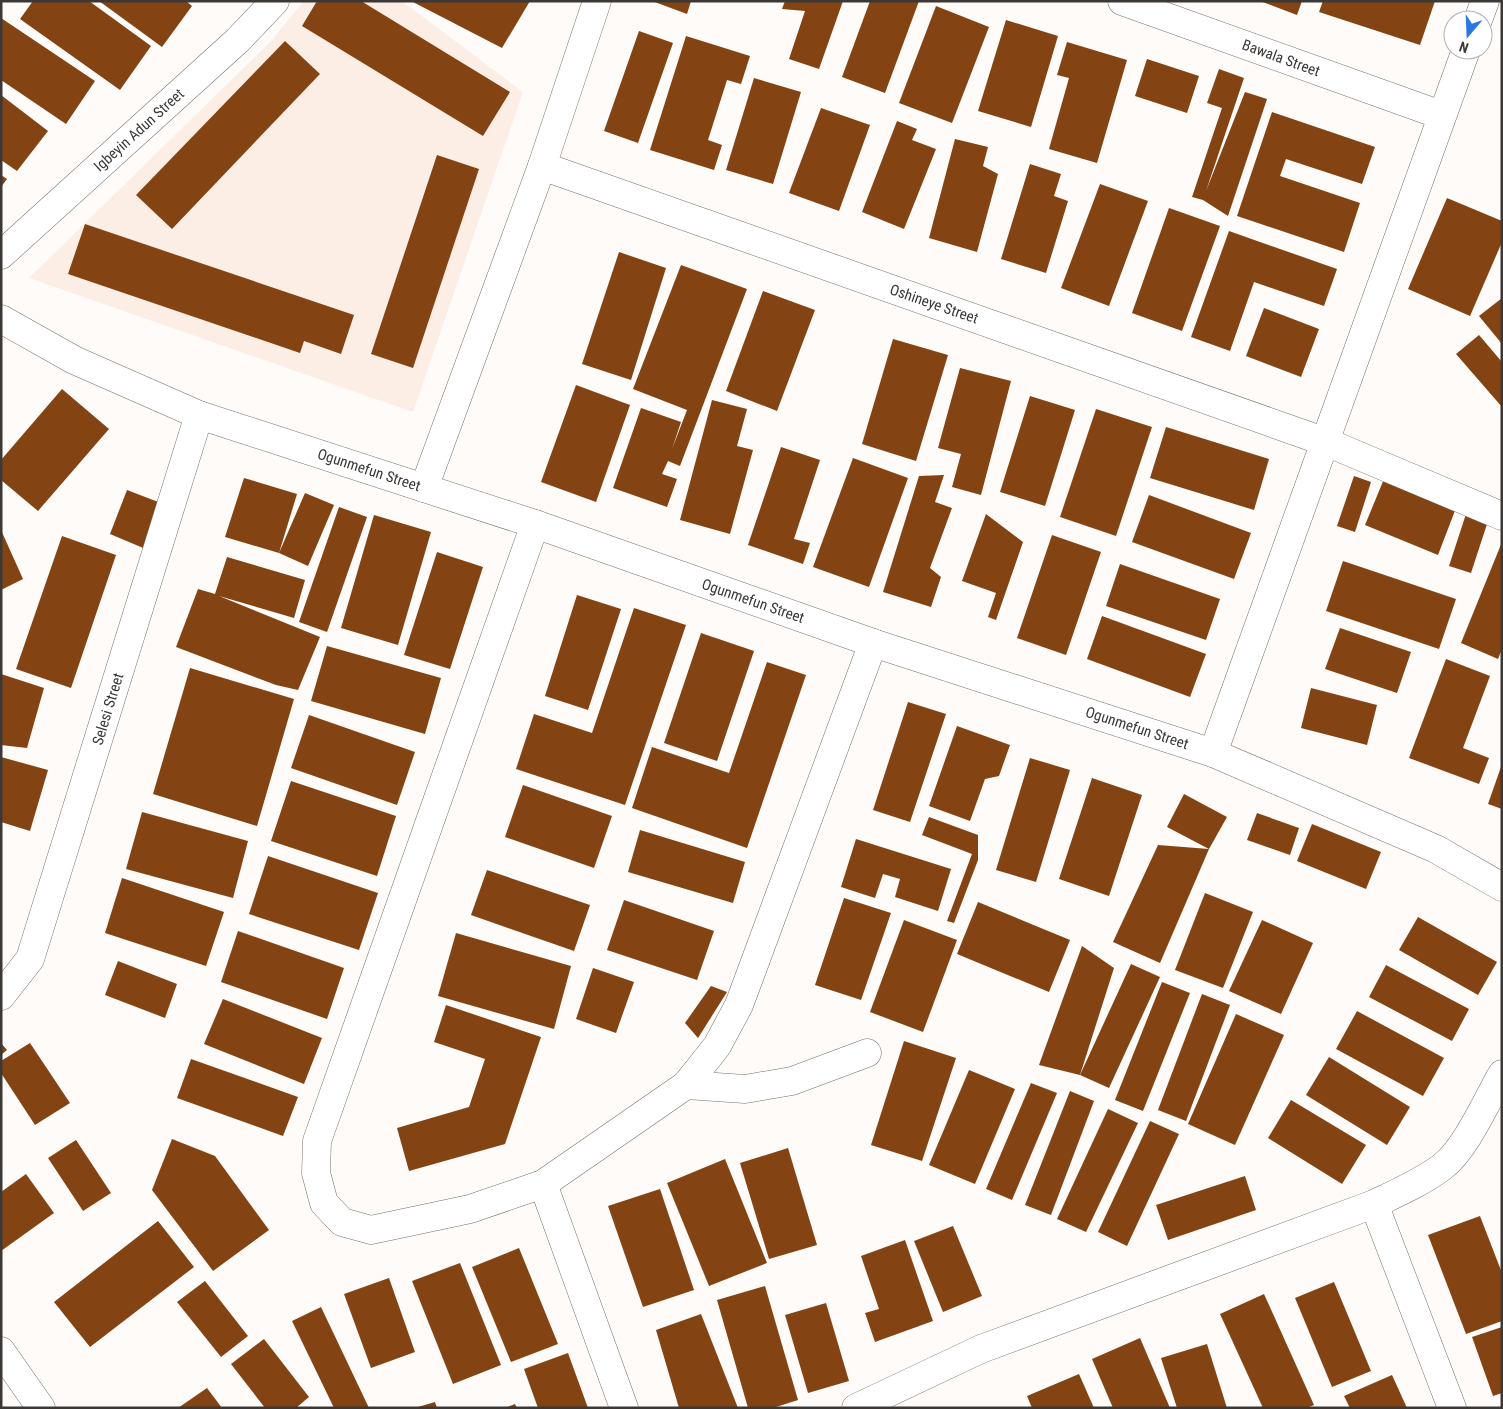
<svg xmlns="http://www.w3.org/2000/svg" width="1503" height="1409" viewBox="0 0 1503 1409" font-family="'Roboto Condensed',sans-serif">
<style>
.built{fill:#fdeee5}
.building{fill:#834312}
.lines{fill:none;stroke-linecap:round;stroke-linejoin:round}
.minor-casing{stroke:#77716d;stroke-width:29}
.minor{stroke:#fff;stroke-width:28}
.labels{text-anchor:middle;stroke-width:5;stroke-linejoin:round;paint-order:stroke}
.street-label{font-size:15px;fill:#3b3836;stroke:#fff}
</style>
<rect width="100%" height="100%" fill="#fefbf9"/>
<!-- built -->
<polygon class="built" points="304,1 402,1 523,92 413,412 29,278 271,41"/>
<!-- building -->
<g class="building">
<polygon points="33,1 89,1 151,46 120,90 20,19"/>
<polygon points="99,1 186,1 192,6 162,47"/>
<polygon points="317,1 361,1 510,92 483,136 302,26"/>
<polygon points="411,1 530,1 502,48"/>
<polygon points="652,1 691,1 687,14"/>
<polygon points="785,1 843,1 819,69 789,59 805,11 782,9"/>
<polygon points="870,1 919,1 885,93 842,77"/>
<polygon points="1260,1 1302,1 1297,15"/>
<polygon points="1323,1 1435,1 1420,45 1319,12"/>
<polygon points="936,6 989,27 952,123 899,103"/>
<polygon points="1,18 95,81 66,124 1,80"/>
<polygon points="1006,20 1058,36 1031,127 978,111"/>
<polygon points="639,31 673,43 638,143 604,131"/>
<polygon points="686,36 750,56 741,84 727,80 708,140 722,145 714,170 650,150"/>
<polygon points="285,41 320,74 172,229 136,195"/>
<polygon points="1067,42 1127,60 1097,163 1049,149 1069,78 1057,75"/>
<polygon points="1147,59 1199,76 1187,113 1135,96"/>
<polygon points="1219,69 1244,78 1206,191 1245,92 1267,99 1228,216 1203,200 1192,197 1222,108 1207,103"/>
<polygon points="754,78 801,92 773,184 726,170"/>
<polygon points="1,95 48,131 17,171 1,160"/>
<polygon points="821,108 870,125 839,211 789,193"/>
<polygon points="1272,112 1375,147 1362,184 1286,159 1280,176 1360,203 1344,252 1237,216"/>
<polygon points="897,121 917,129 912,140 936,149 904,229 862,212"/>
<polygon points="955,139 988,147 983,166 998,174 977,252 929,238"/>
<polygon points="437,155 479,169 413,368 371,354"/>
<polygon points="1030,164 1061,174 1054,196 1068,201 1046,273 1001,259"/>
<polygon points="1,175 7,179 1,187"/>
<polygon points="1100,184 1148,201 1109,306 1061,288"/>
<polygon points="1447,198 1502,221 1502,242 1470,316 1408,289"/>
<polygon points="1169,208 1220,226 1182,331 1132,313"/>
<polygon points="85,224 354,315 341,354 304,341 300,353 68,274"/>
<polygon points="1229,231 1337,269 1324,306 1254,282 1230,351 1191,337"/>
<polygon points="619,252 666,268 631,380 582,364"/>
<polygon points="681,265 747,289 680,466 668,461 662,474 677,479 667,507 613,488 641,408 681,422 672,449 687,410 633,389"/>
<polygon points="763,291 815,310 777,411 726,391"/>
<polygon points="1502,298 1502,344 1479,316"/>
<polygon points="1264,308 1319,329 1301,377 1246,356"/>
<polygon points="1479,335 1502,362 1502,407 1456,354"/>
<polygon points="893,339 948,355 916,461 862,444"/>
<polygon points="960,368 1011,381 981,495 952,487 961,454 938,448"/>
<polygon points="576,385 630,405 596,502 541,482"/>
<polygon points="62,389 109,429 38,511 1,480 1,460"/>
<polygon points="1030,396 1075,410 1045,506 1000,492"/>
<polygon points="712,400 747,409 737,446 753,450 730,534 680,520"/>
<polygon points="1096,409 1152,427 1116,536 1060,517"/>
<polygon points="1166,427 1269,459 1254,510 1150,478"/>
<polygon points="781,447 820,460 794,539 810,543 803,564 748,545"/>
<polygon points="853,458 908,478 869,587 813,567"/>
<polygon points="944,475 935,502 952,508 930,568 941,577 931,607 883,592 919,476"/>
<polygon points="1354,476 1371,482 1355,532 1337,526"/>
<polygon points="244,478 297,494 279,553 305,493 334,505 308,566 279,553 225,537"/>
<polygon points="1384,479 1456,508 1438,555 1365,525"/>
<polygon points="127,490 166,505 148,550 110,534"/>
<polygon points="1149,495 1251,533 1234,579 1132,542"/>
<polygon points="339,507 367,517 327,632 299,622"/>
<polygon points="986,514 1023,542 996,620 988,617 996,593 962,581"/>
<polygon points="1466,514 1488,521 1471,573 1449,566"/>
<polygon points="374,515 431,532 398,645 341,628"/>
<polygon points="1,530 23,579 1,590"/>
<polygon points="1052,535 1101,552 1066,655 1017,638"/>
<polygon points="62,536 116,555 71,688 16,669"/>
<polygon points="1502,542 1502,649 1498,659 1461,643"/>
<polygon points="437,552 483,567 450,669 404,655"/>
<polygon points="227,557 305,580 294,618 219,596 320,637 298,690 276,685 176,647 198,589 215,594"/>
<polygon points="1343,561 1456,599 1439,649 1326,611"/>
<polygon points="1120,564 1220,599 1206,640 1106,606"/>
<polygon points="577,595 621,609 588,710 545,696"/>
<polygon points="634,608 686,625 625,805 516,769 534,714 592,733"/>
<polygon points="1102,616 1206,654 1190,697 1087,659"/>
<polygon points="1340,628 1411,652 1397,693 1325,669"/>
<polygon points="701,633 754,651 717,761 664,743"/>
<polygon points="327,646 441,678 425,734 311,701"/>
<polygon points="1446,659 1490,676 1463,748 1489,758 1479,784 1409,758"/>
<polygon points="767,662 806,675 747,848 632,808 652,747 729,773"/>
<polygon points="190,668 294,699 257,826 153,794"/>
<polygon points="1,674 44,688 27,748 1,745"/>
<polygon points="1311,688 1377,705 1367,745 1301,728"/>
<polygon points="908,702 946,714 910,822 873,810"/>
<polygon points="309,715 415,752 397,805 291,768"/>
<polygon points="957,726 1010,745 999,776 985,779 970,821 929,806"/>
<polygon points="1,757 48,770 30,831 1,822"/>
<polygon points="1030,758 1070,770 1036,882 996,870"/>
<polygon points="1502,764 1502,809 1488,804"/>
<polygon points="1092,778 1142,795 1109,896 1059,879"/>
<polygon points="291,781 396,816 377,876 271,841"/>
<polygon points="523,785 612,816 594,868 505,837"/>
<polygon points="1184,794 1227,817 1209,849 1167,827"/>
<polygon points="142,812 248,841 233,898 126,869"/>
<polygon points="1257,813 1299,828 1290,855 1247,840"/>
<polygon points="929,817 978,835 978,860 954,923 947,921 972,854 922,835"/>
<polygon points="1312,824 1381,852 1366,889 1297,861"/>
<polygon points="640,830 745,862 733,903 628,872"/>
<polygon points="856,839 951,869 938,911 895,897 900,879 883,874 875,898 841,887"/>
<polygon points="1158,845 1209,849 1160,963 1113,942"/>
<polygon points="268,856 378,893 359,950 249,914"/>
<polygon points="487,870 590,905 574,951 471,915"/>
<polygon points="122,878 224,912 206,966 105,933"/>
<polygon points="1205,893 1253,912 1223,988 1175,970"/>
<polygon points="844,898 891,913 861,1000 815,985"/>
<polygon points="624,900 714,931 697,980 607,950"/>
<polygon points="978,902 1070,940 1049,992 957,954"/>
<polygon points="1418,917 1497,962 1478,995 1399,950"/>
<polygon points="904,920 957,940 923,1032 870,1012"/>
<polygon points="1262,920 1313,943 1281,1014 1229,991"/>
<polygon points="238,931 344,968 327,1019 221,982"/>
<polygon points="456,933 571,966 554,1029 438,996"/>
<polygon points="1082,946 1114,968 1080,1075 1039,1065"/>
<polygon points="118,961 177,984 165,1018 105,995"/>
<polygon points="1131,964 1160,977 1109,1088 1080,1075"/>
<polygon points="1386,965 1469,1009 1452,1041 1369,997"/>
<polygon points="593,968 634,982 616,1033 576,1019"/>
<polygon points="1162,982 1190,993 1143,1111 1115,1100"/>
<polygon points="711,986 727,992 698,1038 685,1023"/>
<polygon points="1202,994 1230,1005 1186,1121 1158,1110"/>
<polygon points="223,999 322,1038 304,1084 204,1044"/>
<polygon points="446,1005 541,1037 505,1144 409,1171 397,1128 469,1107 485,1059 434,1042"/>
<polygon points="1357,1011 1444,1058 1423,1096 1336,1049"/>
<polygon points="1236,1014 1284,1035 1235,1145 1188,1124"/>
<polygon points="904,1041 956,1058 922,1161 871,1145"/>
<polygon points="1,1043 7,1050 1,1055"/>
<polygon points="30,1043 70,1103 35,1125 1,1073 1,1061"/>
<polygon points="1329,1057 1410,1107 1387,1145 1306,1095"/>
<polygon points="191,1059 298,1097 283,1136 177,1098"/>
<polygon points="969,1070 1015,1089 975,1184 929,1165"/>
<polygon points="1031,1083 1057,1093 1012,1200 986,1189"/>
<polygon points="1070,1091 1094,1101 1051,1215 1025,1205"/>
<polygon points="1291,1100 1366,1145 1342,1184 1268,1138"/>
<polygon points="1108,1109 1138,1123 1086,1232 1057,1219"/>
<polygon points="1150,1121 1179,1134 1127,1246 1098,1232"/>
<polygon points="172,1139 215,1156 269,1230 213,1271 152,1190"/>
<polygon points="76,1140 111,1193 83,1211 48,1158"/>
<polygon points="788,1148 817,1245 769,1259 740,1163"/>
<polygon points="725,1159 767,1263 709,1286 667,1183"/>
<polygon points="26,1174 54,1213 1,1251 1,1192"/>
<polygon points="1245,1176 1256,1210 1168,1240 1156,1205"/>
<polygon points="660,1189 694,1290 643,1307 608,1206"/>
<polygon points="1480,1216 1502,1273 1502,1321 1466,1334 1428,1235"/>
<polygon points="158,1221 194,1267 90,1347 54,1302"/>
<polygon points="953,1226 982,1296 943,1312 914,1241"/>
<polygon points="905,1240 933,1321 875,1342 865,1313 879,1309 861,1256"/>
<polygon points="519,1248 558,1344 511,1362 472,1267"/>
<polygon points="460,1263 501,1365 453,1384 412,1281"/>
<polygon points="389,1278 415,1352 371,1368 344,1294"/>
<polygon points="205,1281 248,1336 221,1357 177,1302"/>
<polygon points="1334,1282 1371,1371 1332,1387 1295,1298"/>
<polygon points="765,1286 798,1400 773,1408 748,1408 717,1300"/>
<polygon points="1264,1294 1314,1405 1307,1408 1263,1408 1220,1314"/>
<polygon points="826,1303 849,1381 808,1393 785,1315"/>
<polygon points="321,1307 369,1408 334,1408 292,1321"/>
<polygon points="701,1314 738,1408 679,1408 656,1330"/>
<polygon points="1502,1327 1502,1393 1493,1396 1472,1337"/>
<polygon points="1140,1338 1170,1408 1113,1408 1092,1359"/>
<polygon points="264,1339 309,1397 296,1408 265,1408 231,1364"/>
<polygon points="1207,1344 1227,1408 1177,1408 1161,1358"/>
<polygon points="568,1353 588,1408 538,1408 524,1369"/>
<polygon points="1079,1374 1094,1408 1032,1408 1027,1396"/>
<polygon points="1392,1375 1407,1408 1350,1408 1344,1396"/>
<polygon points="207,1388 222,1408 178,1408"/>
<polygon points="435,1402 437,1408 418,1408 418,1407"/>
<polygon points="515,1404 517,1408 505,1408"/>
</g>
<g class="lines">
<!-- minor casing -->
<g class="minor-casing">
<g id="minor">
<polyline points="1122,1 1441,115"/>
<polyline points="1478,20 1485,1"/>
<polyline points="542,166 1326,442 1502,516"/>
<polyline points="1,255 238,40 275,1"/>
<polyline points="1,319 74,360 199,415 535,524 873,643 1213,753 1436,849 1502,887"/>
<polyline points="424,488 542,166 597,1"/>
<polyline points="535,524 317,1141 316,1173 324,1203 342,1222 371,1230 470,1209 543,1184 686,1085 717,1046 739,1005 873,643"/>
<polyline points="1213,753 1466,50"/>
<polyline points="1,996 30,959 199,415"/>
<polyline points="686,1085 745,1089 792,1081 867,1053"/>
<polyline points="543,1184 624,1408"/>
<polyline points="1374,1204 1452,1408"/>
<polyline points="1,1351 41,1408"/>
<path d="M856,1408L981,1349L1374,1204C1397,1193 1422,1182 1442,1167C1466,1149 1487,1100 1502,1074"/>
</g>
</g>
<!-- minor -->
<use href="#minor" class="minor"/>
</g>
<g class="labels">
<!-- street labels -->
<g class="street-label">
<text transform="translate(1281 58) rotate(20)" y="5">Bawala Street</text>
<text transform="translate(139 130) rotate(-42)" y="5">Igbeyin Adun Street</text>
<text transform="translate(934 304) rotate(19)" y="5">Oshineye Street</text>
<text transform="translate(369 470) rotate(18)" y="5">Ogunmefun Street</text>
<text transform="translate(753 601) rotate(19)" y="5">Ogunmefun Street</text>
<text transform="translate(108 709) rotate(-73)" y="5">Selesi Street</text>
<text transform="translate(1137 728) rotate(18)" y="5">Ogunmefun Street</text>
</g>
</g>
<!-- border -->
<rect width="1503" height="1409" fill="none" stroke="#3b3836" stroke-width="5"/>
<!-- north arrow -->
<g transform="translate(1468 35) rotate(199)"><circle r="24" fill="#ffffff" stroke="#b1afaf"/>
<path d="M0-4L9 19L0 12L-9 19Z" fill="#2877e3"/>
<text y="-8" font-size="14" font-weight="bold" text-anchor="middle" fill="#3b3836">N</text>
</g>
</svg>
